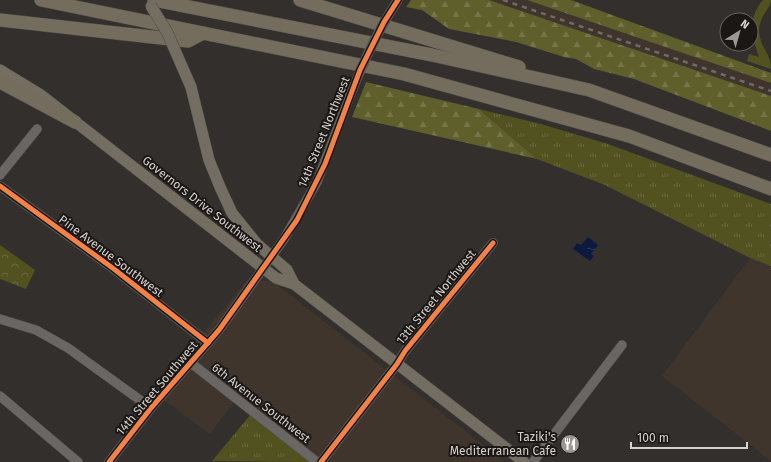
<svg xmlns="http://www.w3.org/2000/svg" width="771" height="462" viewBox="0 0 771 462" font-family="'Fira Sans',sans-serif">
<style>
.built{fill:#40352d}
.grass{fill:url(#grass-tufts)}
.forest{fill:url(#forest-firs)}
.park{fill:url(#park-crowns)}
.pitch{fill:#515220}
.water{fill:url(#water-ripples)}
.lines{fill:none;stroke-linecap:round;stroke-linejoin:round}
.minor-casing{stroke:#4e4c49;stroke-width:10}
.major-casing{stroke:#4e4c49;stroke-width:12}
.highway-casing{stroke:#4e4c49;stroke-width:14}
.minor{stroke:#696664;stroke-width:9}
.major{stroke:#736d62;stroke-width:11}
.highway{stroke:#746c5c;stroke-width:13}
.rail{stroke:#6e6a68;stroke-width:2.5;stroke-dasharray:5 5;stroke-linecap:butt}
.minor-bridge-casing{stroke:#4e4c49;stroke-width:10;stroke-linecap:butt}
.major-bridge-casing{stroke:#4e4c49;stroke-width:12;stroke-linecap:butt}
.minor-bridge{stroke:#696664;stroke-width:9}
.major-bridge{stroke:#736d62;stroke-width:11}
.cycleway-casing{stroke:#1a1715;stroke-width:8}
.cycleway{stroke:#f48246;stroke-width:5}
.labels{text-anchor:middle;stroke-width:4;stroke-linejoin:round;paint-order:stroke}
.street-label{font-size:12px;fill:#d5d1ce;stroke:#1a1715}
.poi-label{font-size:12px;fill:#d5d1ce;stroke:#1a1715;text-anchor:end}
</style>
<defs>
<pattern id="grass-tufts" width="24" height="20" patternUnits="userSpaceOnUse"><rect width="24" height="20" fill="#515220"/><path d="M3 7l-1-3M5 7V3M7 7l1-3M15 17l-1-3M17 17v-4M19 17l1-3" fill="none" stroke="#696a3f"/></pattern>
<pattern id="forest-firs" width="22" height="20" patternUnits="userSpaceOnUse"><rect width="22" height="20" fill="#5e5f2b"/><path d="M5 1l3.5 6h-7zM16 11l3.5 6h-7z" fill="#747549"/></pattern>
<pattern id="park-crowns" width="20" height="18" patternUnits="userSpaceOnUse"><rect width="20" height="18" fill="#515220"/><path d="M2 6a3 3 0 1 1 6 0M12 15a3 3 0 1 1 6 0" fill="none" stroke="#696a3f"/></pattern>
<pattern id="water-ripples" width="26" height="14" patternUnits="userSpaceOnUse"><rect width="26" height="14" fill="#0c1a3f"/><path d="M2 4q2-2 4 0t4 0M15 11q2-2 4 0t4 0" fill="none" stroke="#2e3a5a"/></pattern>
</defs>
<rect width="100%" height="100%" fill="#322f2c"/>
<!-- built -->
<g class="built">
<polygon points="489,0 527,0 771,83 771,96"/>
<polygon points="750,258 771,266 771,461 662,376"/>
<polygon points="247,280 272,281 505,462 311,462 234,402 210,434 154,393"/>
</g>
<!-- grass -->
<g class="grass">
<polygon points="479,109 541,124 608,144 771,204 771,266 750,258 605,185 537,159"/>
<polygon points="251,414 311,462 212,461"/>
</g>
<!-- forest -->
<g class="forest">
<polygon points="411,0 489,0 771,96 771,131 634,79 594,69 576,59 564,57 516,42 449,29 422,10 406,7"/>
<polygon points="527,0 571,0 771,73 771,83"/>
<polygon points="366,82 479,109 537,159 352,117"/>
</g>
<!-- park -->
<polygon class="park" points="0,245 35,270 26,289 0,279"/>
<!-- pitch -->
<path class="pitch" d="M763,0H771C771,8 759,16 759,31C760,48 771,53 771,69L747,61L749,54L759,57C752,37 747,18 763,0Z"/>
<!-- water -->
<polygon class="water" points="588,237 598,245 591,254 594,256 590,261 573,249 577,243 581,245"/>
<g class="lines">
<!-- minor casing -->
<g class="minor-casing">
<g id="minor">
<polyline points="0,175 37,129"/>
<polyline points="0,186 114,269 208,343"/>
<polyline points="0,319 36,330 68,348 151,408"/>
<polyline points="191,363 317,462"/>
<polyline points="0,396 78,462"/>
<polyline points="109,462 151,408 219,330 284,239 317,182 343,114"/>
<polyline points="321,462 397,364 405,351 493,243"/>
<polyline points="533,462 622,345"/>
</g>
</g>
<!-- major casing -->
<g class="major-casing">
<g id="major">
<polyline points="0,70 41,95 263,268 276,278 294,284 524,462"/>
<polyline points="191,87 209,160 220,187 232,213 257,244 287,270 294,284"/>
</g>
</g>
<!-- highway casing -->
<g class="highway-casing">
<g id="highway">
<polyline points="41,0 404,74 629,136 771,189"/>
<polyline points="154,0 432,55 589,90 771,155"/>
<polyline points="300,0 519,67"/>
<polyline points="0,20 188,41 203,33"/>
<polyline points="0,82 75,122"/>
</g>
</g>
<!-- minor -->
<use href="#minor" class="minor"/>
<!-- major -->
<use href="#major" class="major"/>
<!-- highway -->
<use href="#highway" class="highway"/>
<!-- rail -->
<polyline class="rail" points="503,0 771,91"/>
<!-- minor-bridge casing -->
<g class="minor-bridge-casing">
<path id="minor-bridge" d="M343,114C358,74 374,36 398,0"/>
</g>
<!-- major-bridge casing -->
<g class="major-bridge-casing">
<polyline id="major-bridge" points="151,6 167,32 191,87"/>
</g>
<!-- minor-bridge -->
<use href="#minor-bridge" class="minor-bridge"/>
<!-- major-bridge -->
<use href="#major-bridge" class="major-bridge"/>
<!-- cycleway casing -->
<g class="cycleway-casing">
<g id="cycleway">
<polyline points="0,186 114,269 208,343"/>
<polyline points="109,462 151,408 219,330 297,220 325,164 360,70 384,22 398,0"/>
<polyline points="321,462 397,364 405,351 493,243"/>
</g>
</g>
<!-- cycleway -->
<use href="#cycleway" class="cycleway"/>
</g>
<!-- icons -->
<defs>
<g id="restaurant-disc" transform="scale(1)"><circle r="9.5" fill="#9c9895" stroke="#1a1715"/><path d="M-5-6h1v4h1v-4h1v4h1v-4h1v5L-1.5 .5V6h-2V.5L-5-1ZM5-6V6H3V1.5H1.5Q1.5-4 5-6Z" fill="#fff"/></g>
</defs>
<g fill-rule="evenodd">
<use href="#restaurant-disc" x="570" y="444"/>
</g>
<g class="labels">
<!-- street labels -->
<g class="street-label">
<text transform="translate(324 132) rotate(-68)" y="4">14th Street Northwest</text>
<text transform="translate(202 204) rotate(38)" y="4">Governors Drive Southwest</text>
<text transform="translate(111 256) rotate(37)" y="4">Pine Avenue Southwest</text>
<text transform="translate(436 297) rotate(-51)" y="4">13th Street Northwest</text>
<text transform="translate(157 388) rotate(-50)" y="4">14th Street Southwest</text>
<text transform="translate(261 403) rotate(38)" y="4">6th Avenue Southwest</text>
</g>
<!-- poi labels -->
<g class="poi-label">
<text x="556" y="441">Taziki's<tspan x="556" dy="14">Mediterranean Cafe</tspan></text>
</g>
</g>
<!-- north arrow -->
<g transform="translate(739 32) rotate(37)"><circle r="19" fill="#1a1715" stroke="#65615f"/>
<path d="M0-3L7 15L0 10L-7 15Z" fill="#9c9895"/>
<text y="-6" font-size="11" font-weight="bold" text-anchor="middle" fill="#d5d1ce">N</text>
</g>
<!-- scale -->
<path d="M631 442v6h116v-6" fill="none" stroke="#d5d1ce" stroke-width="2"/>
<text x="637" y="442" font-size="12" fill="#d5d1ce" stroke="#1a1715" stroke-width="3" paint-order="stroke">100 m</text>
</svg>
